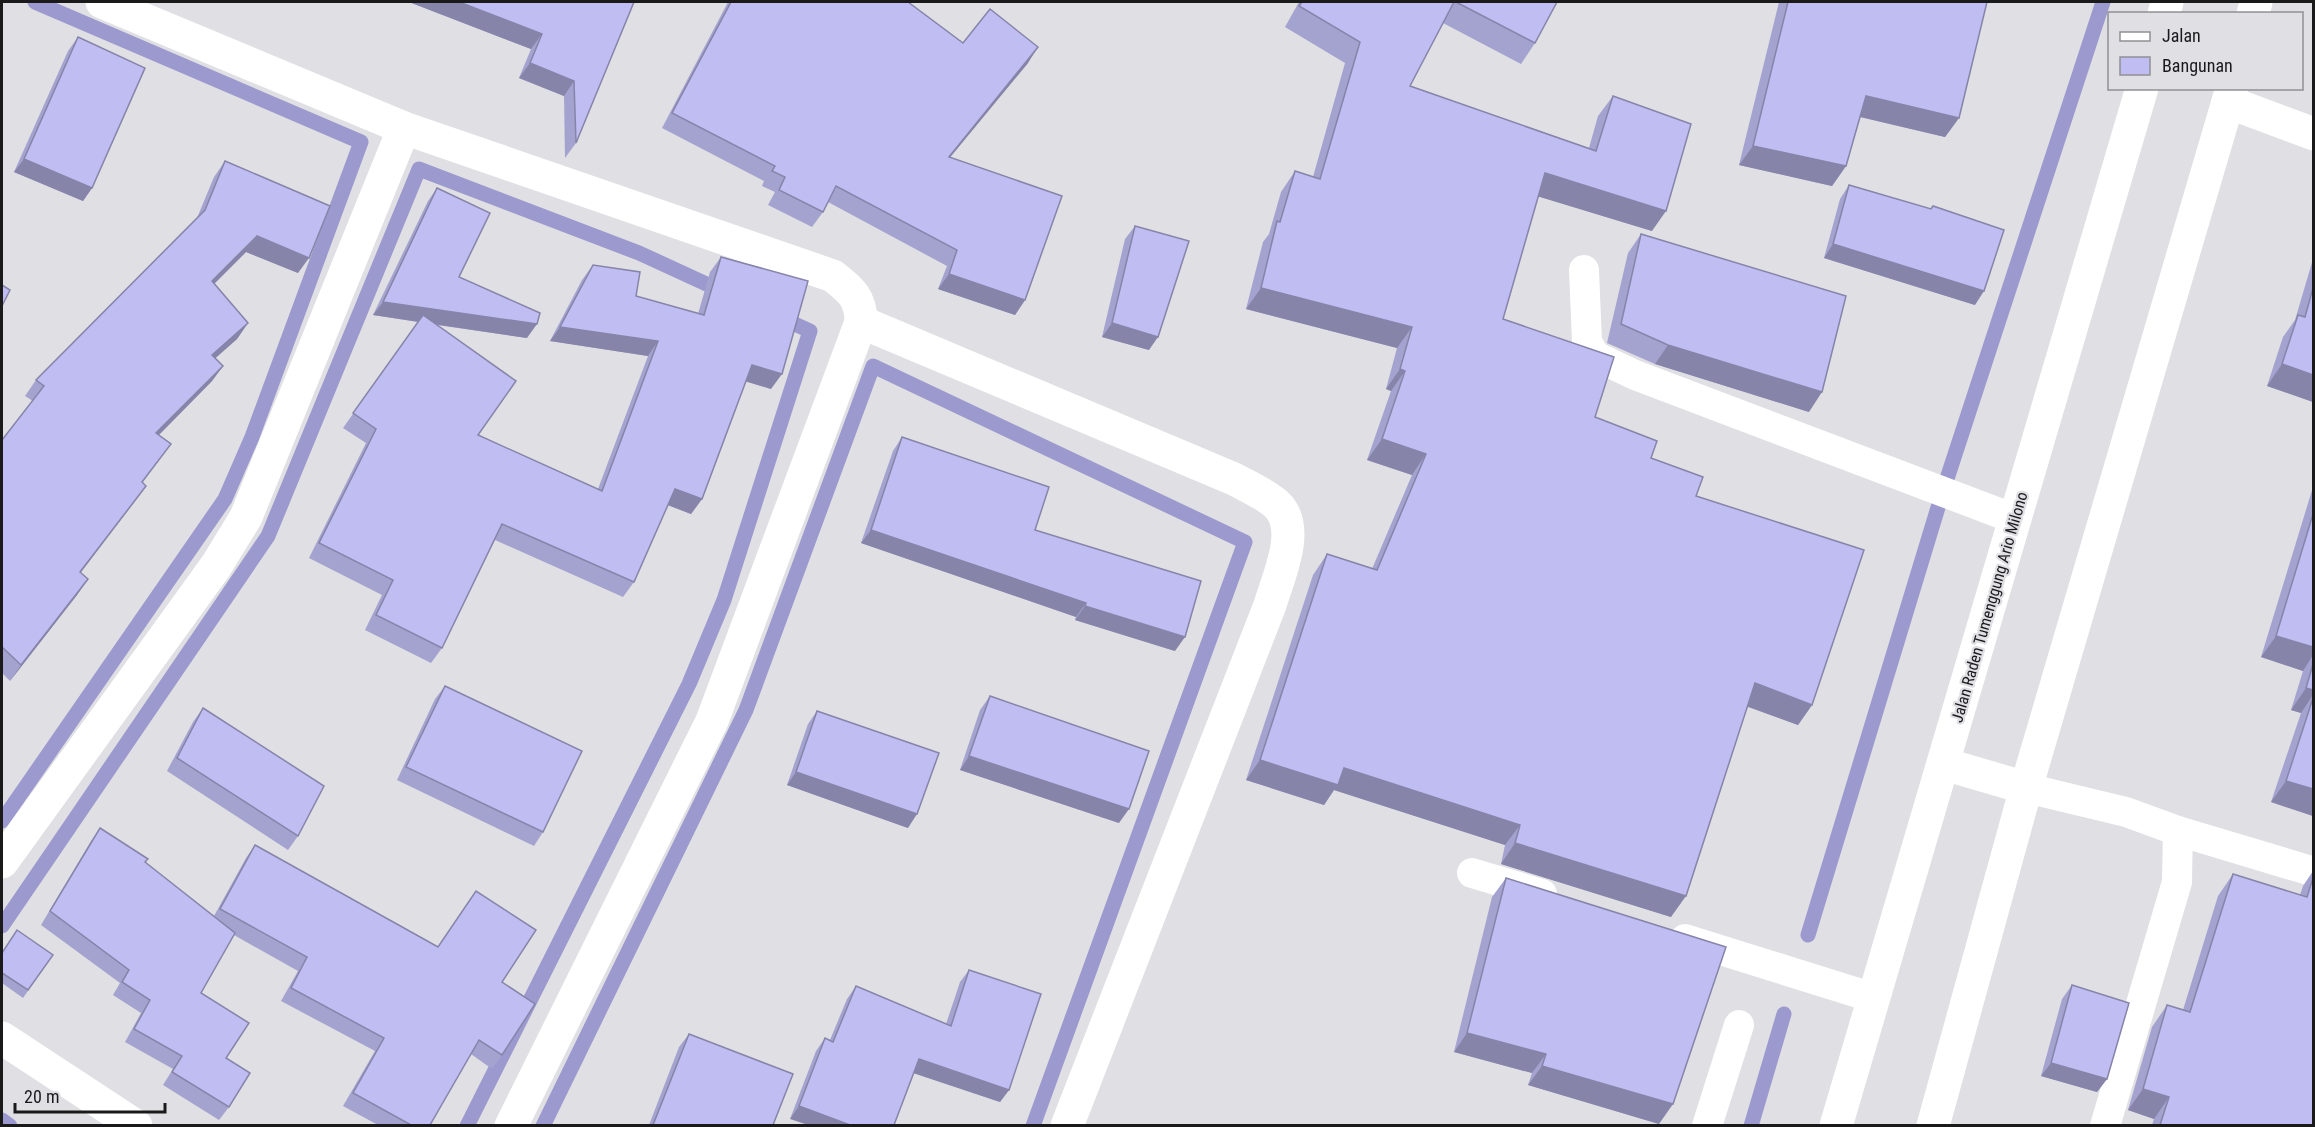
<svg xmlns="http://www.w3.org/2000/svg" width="2315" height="1127" viewBox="0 0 2315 1127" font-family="'Roboto Condensed',sans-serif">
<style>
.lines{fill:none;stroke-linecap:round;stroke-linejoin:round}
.stream{stroke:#9b99cd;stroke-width:15}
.lane{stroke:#fff;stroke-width:30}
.street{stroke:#fff;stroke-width:33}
.secondary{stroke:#fff;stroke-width:33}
.highway{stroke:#fff;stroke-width:33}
.wall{fill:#a4a3d0}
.shaded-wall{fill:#8684a9}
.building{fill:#bfbdf2;stroke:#8684a9;stroke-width:1.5}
.labels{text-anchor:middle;stroke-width:4.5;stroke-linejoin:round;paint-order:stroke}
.street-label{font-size:16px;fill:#1a1a1b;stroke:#dfdfe4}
</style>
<rect width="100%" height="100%" fill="#dfdfe4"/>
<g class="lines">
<!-- stream -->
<g class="stream">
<polyline points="2,821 225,499 252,437 361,142 35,2"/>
<polyline points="2,926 268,536 419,169 639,253 726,293"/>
<polyline points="1808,935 1943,491 2103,2"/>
<polyline points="2,1120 10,1126"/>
<polyline points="467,1126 689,684 724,600 810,331 777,316"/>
<polyline points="543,1126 746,710 873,366 1245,542 1033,1126"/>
<polyline points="1751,1126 1784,1014"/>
</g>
<!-- lane -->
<g class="lane">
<polyline points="1584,270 1587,342 1595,356 1635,375 2015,519"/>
<polyline points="2026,788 2126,812 2178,831 2177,882 2105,1126"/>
<polyline points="2178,831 2308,870"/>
<polyline points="1472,873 1542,894"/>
<polyline points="1685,939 1874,998"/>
<polyline points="1707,1126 1739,1025"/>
</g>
<!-- street -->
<g class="street">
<path d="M102,2L404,128L833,276C851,290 861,298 861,322L712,721L511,1126"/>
<path d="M861,322L1234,479C1247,486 1263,493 1275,503C1303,526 1278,577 1270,605L1067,1126"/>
<polyline points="2,862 216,566 246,517 404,128"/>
</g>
<!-- secondary -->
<g class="secondary">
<polyline points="2228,102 2314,134"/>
<polyline points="2,1038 136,1126"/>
</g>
<!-- highway -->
<g class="highway">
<polyline points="2164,14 2167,2"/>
<polyline points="2253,14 2256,2"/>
<polyline points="1944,764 2026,788"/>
<polyline points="1836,1126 2142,88"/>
<polyline points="1933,1126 2026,788 2232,88"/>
</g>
</g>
<!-- wall -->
<g class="wall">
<polygon points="409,2 634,2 576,143 565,158 564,96 519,78 531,49"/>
<polygon points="728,2 908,2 963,43 1028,63 950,157 1025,300 1015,315 938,289 947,266 828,202 823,212 812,227 768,205 775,192 762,186 764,181 662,128"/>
<polygon points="1299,2 1557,2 1535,43 1521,64 1443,23 1410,86 1589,148 1598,116 1613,96 1652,231 1538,196 1503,319 1595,417 1651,458 1696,496 1812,705 1798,725 1747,706 1671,917 1501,864 1505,845 1334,790 1324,805 1246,780 1313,575 1327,554 1372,569 1412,475 1367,460 1391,391 1386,389 1397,348 1246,309 1263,242 1269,234 1281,192 1295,171 1313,177 1345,63 1285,27"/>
<polygon points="1779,2 1987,2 1959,118 1945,137 1860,117 1846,166 1832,186 1739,165"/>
<polygon points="78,37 92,188 83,201 14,172 68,51"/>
<polygon points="225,161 298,273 246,252 214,284 248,323 237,339 215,358 223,366 212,381 159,435 171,444 142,483 146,486 135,501 80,573 88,579 77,595 10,681 2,673 2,440 33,401 25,396 36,380 197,218 214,177"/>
<polygon points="1849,185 1931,209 1933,206 1975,305 1824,258 1840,199"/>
<polygon points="437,188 459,277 527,338 437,325 478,436 598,489 648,356 550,341 582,280 593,265 636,296 698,314 710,272 721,257 771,389 746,381 702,499 691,514 668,505 634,582 623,597 495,540 442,648 431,663 365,630 382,595 309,558 366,443 343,428 418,322 373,315 428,201"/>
<polygon points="1135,226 1149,350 1102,337 1125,239"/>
<polygon points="1641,234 1809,412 1655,364 1607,343 1628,253"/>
<polygon points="2313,259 2313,402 2267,386 2283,337 2295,320"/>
<polygon points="902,437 1035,530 1175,651 1075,620 1076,617 861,543 893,451"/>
<polygon points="2313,487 2313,816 2271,802 2301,713 2291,710 2303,671 2261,657"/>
<polygon points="445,686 543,832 534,846 397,780 435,699"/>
<polygon points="990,696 1119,823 960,770 980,710"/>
<polygon points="203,708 298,836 288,850 167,771 193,722"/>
<polygon points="817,711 908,828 787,785 808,724"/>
<polygon points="100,828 214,916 246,858 255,845 502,982 502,1055 492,1069 471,1054 430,1125 378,1125 343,1106 375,1051 281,1001 298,971 234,935 201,993 226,1058 229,1107 219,1120 163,1085 173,1069 125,1042 141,1013 113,995 120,983 41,925 91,841"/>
<polygon points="2313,871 2313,1125 2152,1125 2154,1119 2128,1110 2152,1027 2167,1005 2183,1010 2218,896 2233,874 2300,895 2303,886"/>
<polygon points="1506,878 1659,1124 1528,1085 1532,1073 1454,1052 1492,897"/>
<polygon points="2,953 53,955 23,998 2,983"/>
<polygon points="969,970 1009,1090 1000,1102 914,1073 790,1119 816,1051 825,1038 830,1040 847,999 856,986 946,1024 960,982"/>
<polygon points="2072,985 2107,1079 2097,1092 2041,1076 2062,999"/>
<polygon points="689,1034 773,1125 649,1125 679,1047"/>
</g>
<!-- shaded-wall -->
<g class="shaded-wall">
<polygon points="409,2 459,2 542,34 531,49"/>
<polygon points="1038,47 1028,63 938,172 949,157"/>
<polygon points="530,63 574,81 564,96 519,78"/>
<polygon points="1866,96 1959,118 1945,137 1852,115"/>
<polygon points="1753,146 1846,166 1832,186 1739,165"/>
<polygon points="24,159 92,188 83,201 14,172"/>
<polygon points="1545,173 1666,211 1652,231 1530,194"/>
<polygon points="257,236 309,258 298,273 246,252 201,297 212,281"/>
<polygon points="1833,244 1984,291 1975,305 1824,258"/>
<polygon points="949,274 1025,300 1015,315 938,289"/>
<polygon points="1261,288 1412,327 1397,348 1246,309"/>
<polygon points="383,302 537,324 527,338 373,315"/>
<polygon points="248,323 237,339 201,371 212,355"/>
<polygon points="1112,323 1158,337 1149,350 1102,337"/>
<polygon points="560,327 658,341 648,356 550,341"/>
<polygon points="1668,345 1822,392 1809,412 1655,364"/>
<polygon points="2282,364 2313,375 2313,402 2267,386"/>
<polygon points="752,365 782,374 771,389 741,380"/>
<polygon points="223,366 212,381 145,449 156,433"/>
<polygon points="1400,369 1405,371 1391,391 1386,389"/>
<polygon points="1382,439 1426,454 1412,475 1367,460"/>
<polygon points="146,486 135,501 69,588 80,572"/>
<polygon points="675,489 702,499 691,514 665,504"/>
<polygon points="871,530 1086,603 1076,617 861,543"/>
<polygon points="88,579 77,595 10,681 21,665"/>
<polygon points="1085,606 1185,637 1175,651 1075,620"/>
<polygon points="2276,636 2313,647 2313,655 2303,671 2261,657"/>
<polygon points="1755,683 1812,705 1798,725 1740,704"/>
<polygon points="2306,688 2313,690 2313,695 2301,713 2291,710"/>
<polygon points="969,756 1129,809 1119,823 960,770"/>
<polygon points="1260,760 1344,768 1520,825 1505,845 1334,790 1324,805 1246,780"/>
<polygon points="796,772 917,814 908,828 787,785"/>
<polygon points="2286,781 2313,789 2313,816 2271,802"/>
<polygon points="1515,843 1686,896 1671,917 1501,864"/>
<polygon points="1467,1033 1546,1054 1532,1073 1454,1052"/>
<polygon points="919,1059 1009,1090 1000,1102 910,1072"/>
<polygon points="2051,1063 2107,1079 2097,1092 2041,1076"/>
<polygon points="1542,1066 1673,1104 1659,1124 1528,1085"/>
<polygon points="2143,1089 2169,1097 2154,1119 2128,1110"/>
<polygon points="799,1106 850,1125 808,1125 790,1119"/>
</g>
<!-- building -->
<g class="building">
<polygon points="459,2 634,2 576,143 574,81 530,63 542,34"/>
<polygon points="731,2 908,2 963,43 990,9 1038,47 949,157 1062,196 1025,300 949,274 957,250 836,186 823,212 779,190 785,177 772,171 775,166 672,113"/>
<polygon points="1302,2 1454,2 1410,86 1596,151 1613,96 1691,124 1666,211 1545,173 1503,319 1614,357 1595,417 1657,441 1651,458 1703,477 1696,496 1864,550 1812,705 1755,683 1686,896 1515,843 1520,825 1344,768 1338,785 1260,760 1327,554 1377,570 1426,454 1382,439 1405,371 1400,369 1412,327 1261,288 1277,221 1280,222 1295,171 1320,179 1360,42 1299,6"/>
<polygon points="1456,2 1557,2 1535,43"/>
<polygon points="1788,2 1987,2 1959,118 1866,96 1846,166 1753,146"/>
<polygon points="78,37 145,68 92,188 24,159"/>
<polygon points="225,161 330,206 309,258 257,236 212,281 248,323 212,355 223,366 156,433 171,444 142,482 146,486 80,572 88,579 21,665 2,647 2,440 44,386 36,380 205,210"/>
<polygon points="1849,185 1931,209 1933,206 2004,230 1984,291 1833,244"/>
<polygon points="437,188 490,213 459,277 540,313 537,324 383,302"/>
<polygon points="1135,226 1189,241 1158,337 1112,323"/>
<polygon points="1641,234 1846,296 1822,392 1668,345 1621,324"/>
<polygon points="721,257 808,281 782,374 752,365 702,499 675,489 634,582 502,524 442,648 376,615 393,580 319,543 376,429 353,413 423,315 516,381 478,435 602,491 658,341 560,327 593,265 640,272 636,296 704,315"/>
<polygon points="2,285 10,290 2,306"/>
<polygon points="2313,288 2313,375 2282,364 2298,315 2305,317"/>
<polygon points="902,437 1049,487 1035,530 1201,581 1185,637 1085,606 1086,603 871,530"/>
<polygon points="2313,514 2313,647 2276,636"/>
<polygon points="2313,664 2313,690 2306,688"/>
<polygon points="445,686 582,751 543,832 406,767"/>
<polygon points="990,696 1149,751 1129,809 969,756"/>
<polygon points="2313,698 2313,789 2286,781"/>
<polygon points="203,708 324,786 298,836 177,758"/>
<polygon points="817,711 939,753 917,814 796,772"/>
<polygon points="100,828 148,859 145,862 235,933 201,993 249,1023 226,1058 250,1073 229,1107 172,1072 182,1056 134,1029 150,1000 122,982 129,970 50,911"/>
<polygon points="255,845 438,947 476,891 536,930 502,982 535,1004 502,1055 479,1040 430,1125 411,1125 353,1093 384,1038 291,988 307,957 220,909"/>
<polygon points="2233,874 2307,897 2313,878 2313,1125 2160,1125 2169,1097 2143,1089 2167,1005 2190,1012"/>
<polygon points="1506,878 1726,947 1673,1104 1542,1066 1546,1054 1467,1033"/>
<polygon points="17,930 53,955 28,990 2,973 2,953"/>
<polygon points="969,970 1041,994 1009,1090 919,1059 894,1125 850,1125 799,1106 825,1038 833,1042 856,986 951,1026"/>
<polygon points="2072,985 2129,1003 2107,1079 2051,1063"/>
<polygon points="689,1034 793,1074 773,1125 653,1125"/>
</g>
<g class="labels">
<!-- street labels -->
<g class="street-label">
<text transform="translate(1989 607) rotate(-74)" y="6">Jalan Raden Tumenggung Ario Milono</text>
</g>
</g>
<!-- border -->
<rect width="2315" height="1127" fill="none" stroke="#1a1a1b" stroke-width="6"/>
<!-- legend -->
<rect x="2108" y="12" width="195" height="78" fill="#dfdfe4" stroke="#909094" stroke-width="1.5"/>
<rect x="2120" y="32" width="30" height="9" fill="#ffffff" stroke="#909094" stroke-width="1.5"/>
<text x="2162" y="42" font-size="18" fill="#1a1a1b">Jalan</text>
<rect x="2120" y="57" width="30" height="18" fill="#bfbdf2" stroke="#909094" stroke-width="1.5"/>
<text x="2162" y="72" font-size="18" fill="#1a1a1b">Bangunan</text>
<!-- scale -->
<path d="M15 1103v9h150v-9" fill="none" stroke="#1a1a1b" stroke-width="3"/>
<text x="24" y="1103" font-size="18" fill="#1a1a1b" stroke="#dfdfe4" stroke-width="4.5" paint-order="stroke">20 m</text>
</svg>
